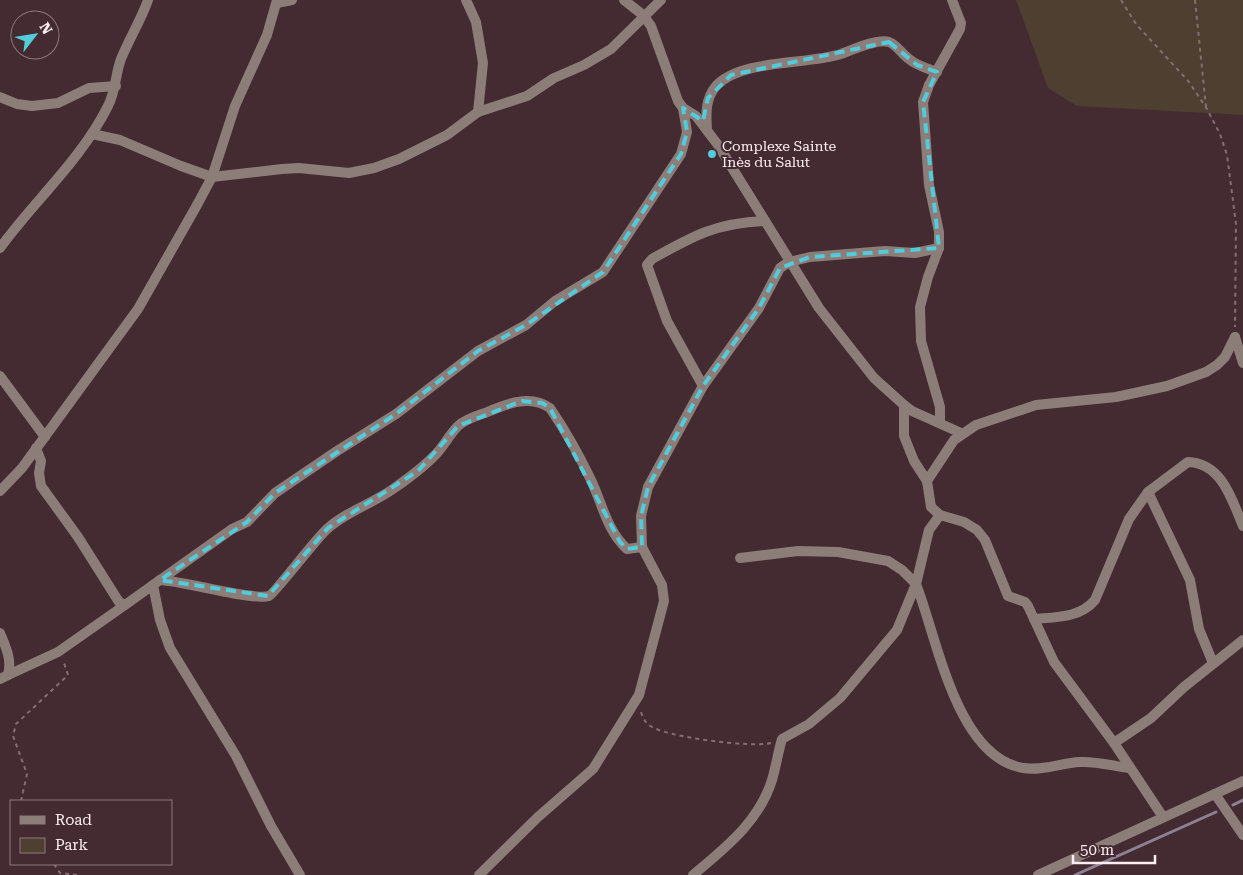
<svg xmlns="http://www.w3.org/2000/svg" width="1243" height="875" viewBox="0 0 1243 875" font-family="'Roboto Serif',serif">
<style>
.green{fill:#4e3f30}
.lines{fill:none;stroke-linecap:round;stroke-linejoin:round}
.stream{stroke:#8d8295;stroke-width:3}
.path{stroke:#836e73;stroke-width:2;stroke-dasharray:4 4;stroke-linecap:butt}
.street{stroke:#8c7d79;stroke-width:10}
.marked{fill:none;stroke:#52cbda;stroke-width:4;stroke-dasharray:10 6;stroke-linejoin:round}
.poi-dot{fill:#52cbda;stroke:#432b31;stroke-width:2}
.labels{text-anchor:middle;stroke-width:4;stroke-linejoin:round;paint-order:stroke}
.poi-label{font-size:14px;fill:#feeef1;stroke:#432b31;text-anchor:start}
</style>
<rect width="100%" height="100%" fill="#432b31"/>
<!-- green -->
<polygon class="green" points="1016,0 1243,0 1243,115 1077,106 1048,88"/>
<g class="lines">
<!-- stream -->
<g class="stream">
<polyline points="1233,805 1243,800"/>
<polyline points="1075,875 1216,812"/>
</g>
<!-- path -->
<g class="path">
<polyline points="1121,0 1136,24 1189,82 1207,109 1220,134 1227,155 1236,224 1235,327"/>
<polyline points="1195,0 1206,107"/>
<path d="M641,712C643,718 645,722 649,725C663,737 751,748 771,743"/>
<polyline points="21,801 27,774 13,736 16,724 68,675 63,660"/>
<polyline points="54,864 60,873 77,875"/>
</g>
<!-- street -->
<g class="street">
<polyline points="466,0 476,22 483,63 478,112"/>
<polyline points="624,0 643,15 651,26 678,101 683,108 696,116 718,145 819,308 874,378 904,405 904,436 914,461 927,481 931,507 940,515 964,522 977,530 985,540 1008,596 1025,602 1028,606 1054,662 1114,743 1163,817"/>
<polyline points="277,3 292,0"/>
<polyline points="0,97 17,104 32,106 58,103 89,88 116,86"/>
<path d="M707,130C706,114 705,99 716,86C741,59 806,65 841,54C852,50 878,38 889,42C897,45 902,54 909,59C917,66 927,68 937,72"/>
<polyline points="92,134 120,140 181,166 212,177 282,169 299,168 349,173 374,168 399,159 447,135 478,112 527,96 554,78 584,65 611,49 661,0"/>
<path d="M0,248C35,200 81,160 108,106C116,91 115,75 121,59C129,39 141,20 148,0"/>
<polyline points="1235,337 1243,363"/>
<polyline points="0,376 45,437"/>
<path d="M703,386L667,321L647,265L652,259C693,236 716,223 764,221"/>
<polyline points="904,405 912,411 961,433"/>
<polyline points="940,423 940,407 921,341 920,307 928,277 939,248 939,232 929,185 923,102 929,85 960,29 961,23 952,0"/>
<polyline points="36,448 41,461 39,473 41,486 78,537 119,602 125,605 153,585 160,620 170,648 236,756 271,826 300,875"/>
<polyline points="927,481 954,440 976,425 1036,405 1116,397 1167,386 1206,372 1217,365 1225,357 1235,337"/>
<polyline points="0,491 22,468 138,309 197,205 212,177 235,106 267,35 277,0"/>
<polyline points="1148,492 1190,580 1199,629 1213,663"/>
<polyline points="642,547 641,516 648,487 703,386 759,308 780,268 789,262 810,257 885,251 915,253 939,248"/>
<path d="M740,558L798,551L838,552L888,561L902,570L916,584C937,637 956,757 1023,768C1042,771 1061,763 1080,762C1096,761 1113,766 1129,768"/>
<path d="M160,580C184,581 253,601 269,596C274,594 315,540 326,530C345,512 372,504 393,489C409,478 424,467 437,453C445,444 450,434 458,426C466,419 476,416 485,413C506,404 530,394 550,408C565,430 579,455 591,480C602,503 607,531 627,549L642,547L662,585L664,601L639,695L593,769L538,817L479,875"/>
<polyline points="153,585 232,529 247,522 275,493 337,451 396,414 478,351 526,325 555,301 603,272 681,154 687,132 683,108"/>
<path d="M1034,619C1056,617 1080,618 1095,600L1129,519L1148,492L1188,462C1222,463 1232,500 1243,526"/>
<path d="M0,633C6,648 12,659 8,675L0,679"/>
<polyline points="8,675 58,652 125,605"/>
<polyline points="1114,743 1151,718 1184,687 1243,640"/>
<polyline points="1215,794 1243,835"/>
<path d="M693,875C725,848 759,822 772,780C776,767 778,752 782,739L809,724L840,698L897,630L916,584L929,530L940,515"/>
<polyline points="1038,875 1243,781"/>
</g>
</g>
<!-- marked area -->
<path class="marked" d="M889,42L917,65L937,72L923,102L939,248L810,257L780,268L759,308L703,386L648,487L641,516L642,547L627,549L620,542L550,408L542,403L522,401L458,426L418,471L328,528L268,596L160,580L247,522L275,493L396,414L478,351L526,325L603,272L681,154L687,132L683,108L703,121L708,98L731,75Z"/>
<!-- markers -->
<circle class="poi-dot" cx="712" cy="154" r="5"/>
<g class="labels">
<!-- poi labels -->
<g class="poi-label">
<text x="722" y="151">Complexe Sainte<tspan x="722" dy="16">Inès du Salut</tspan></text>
</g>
</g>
<!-- legend -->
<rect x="10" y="800" width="162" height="65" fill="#432b31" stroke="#8e797e"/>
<rect x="20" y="816" width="25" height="8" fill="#8c7d79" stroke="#8e797e"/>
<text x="55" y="825" font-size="15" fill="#feeef1">Road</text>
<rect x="20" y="838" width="25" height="15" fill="#4e3f30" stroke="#8e797e"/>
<text x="55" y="850" font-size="15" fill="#feeef1">Park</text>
<!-- north arrow -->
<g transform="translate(35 35) rotate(59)"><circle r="24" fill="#432b31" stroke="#8e797e"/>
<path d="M0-4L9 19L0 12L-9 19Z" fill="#52cbda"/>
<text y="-8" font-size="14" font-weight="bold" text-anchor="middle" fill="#feeef1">N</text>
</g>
<!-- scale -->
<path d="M1073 855v8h82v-8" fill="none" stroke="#feeef1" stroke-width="2.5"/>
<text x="1080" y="855" font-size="15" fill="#feeef1" stroke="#432b31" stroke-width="4" paint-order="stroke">50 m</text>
</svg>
